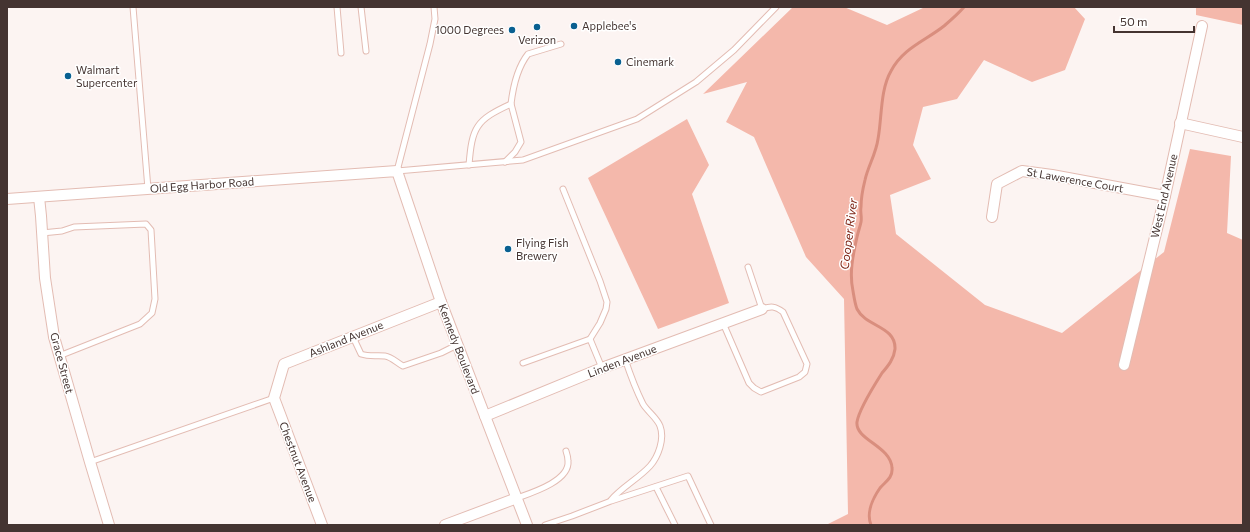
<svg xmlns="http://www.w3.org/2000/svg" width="1250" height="532" viewBox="0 0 1250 532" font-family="Commissioner,sans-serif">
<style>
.green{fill:#f4b8ab}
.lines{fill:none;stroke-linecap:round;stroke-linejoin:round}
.stream{stroke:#d98e7e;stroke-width:3}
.lane-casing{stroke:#e3bcb3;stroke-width:7}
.street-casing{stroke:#e3bcb3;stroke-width:12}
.lane{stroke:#fff;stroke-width:5}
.street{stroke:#fff;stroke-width:10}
.poi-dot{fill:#096091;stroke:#fff;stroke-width:1.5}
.labels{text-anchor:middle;stroke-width:3;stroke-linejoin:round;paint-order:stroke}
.poi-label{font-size:11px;fill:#443431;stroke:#fff;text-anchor:start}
.street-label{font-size:11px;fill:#443431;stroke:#fff}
.water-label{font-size:12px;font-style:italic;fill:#7f2617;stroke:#fff}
</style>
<rect width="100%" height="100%" fill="#fcf4f2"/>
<!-- green -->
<g class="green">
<polygon points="793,7 844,7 887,25 925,7 1074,7 1085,19 1065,70 1032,82 984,60 957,99 923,107 913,145 931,179 890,195 896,234 985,305 1062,333 1164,252 1190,149 1231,156 1227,233 1243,240 1243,525 826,525 848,514 844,299 806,257 754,137 726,122 747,82 703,94"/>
<polygon points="1196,7 1243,7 1243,25 1196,15"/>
<polygon points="687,119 709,165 692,194 729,303 658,329 588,178"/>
</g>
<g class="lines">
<!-- stream -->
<path class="stream" d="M871,525C866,513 873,498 880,488C885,482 893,478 892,468C891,446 855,440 857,422C859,409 875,384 882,373C888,366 894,359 895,349C896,326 866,327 857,309C855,304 854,297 853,291C849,273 853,255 857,237C858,232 860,227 861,222C862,217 860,212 861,207C861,198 863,188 865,180C868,166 876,154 878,139C882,118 880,90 891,71C903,48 925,41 944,26C951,20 958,14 964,7"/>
<!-- lane casing -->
<g class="lane-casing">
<g id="lane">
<polyline points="133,7 148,189"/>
<polyline points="337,7 341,53"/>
<polyline points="361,7 366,51"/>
<polyline points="434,7 435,19 430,44 397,171 523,160 637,119 696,82 734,50 776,7"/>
<path d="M511,104C513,87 517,68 528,54L561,44"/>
<path d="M469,165C472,127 476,120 511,104L521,142L515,152L505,162"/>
<polyline points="563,189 600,281 607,302 606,309 600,323 590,339"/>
<polyline points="42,233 62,231 74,227 146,224 151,230 155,299 152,313 140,324 59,356"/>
<path d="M723,323L749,383L754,388L761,392L799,377L805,372L807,364L783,312C775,306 771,306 762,309L748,267"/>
<path d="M353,337L361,354C370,357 377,355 385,356C392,357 397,363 403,366L441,353L457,345"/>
<polyline points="523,363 590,339 602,368"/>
<polyline points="90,462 274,398"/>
<polyline points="656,487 675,525"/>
<path d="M517,498C531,493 570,481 568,461C568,458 567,454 566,451"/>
<path d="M611,500C622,487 638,479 650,466C658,457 665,439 660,426C657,418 648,412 643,404C636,390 630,374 625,359"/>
<polyline points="545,525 572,516 611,501 688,476 711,525"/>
</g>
</g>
<!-- street casing -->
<g class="street-casing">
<g id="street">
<polyline points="1180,123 1243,137"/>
<polyline points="39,197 41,216 45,278 54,337 90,462 109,525"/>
<polyline points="7,199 397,171 441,302 527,525"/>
<polyline points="992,217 997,184 1022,171 1052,175 1165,196"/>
<polyline points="1124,365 1165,196 1202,26"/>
<polyline points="485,416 602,368 762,309"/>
<polyline points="322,525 274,398 284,364 441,302"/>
<polyline points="445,525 517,498"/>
</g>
</g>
<!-- lane -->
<use href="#lane" class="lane"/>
<!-- street -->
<use href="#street" class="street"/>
</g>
<!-- markers -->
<g class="poi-dot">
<circle cx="574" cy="26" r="4"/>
<circle cx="537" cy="27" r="4"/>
<circle cx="512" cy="30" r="4"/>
<circle cx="618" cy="62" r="4"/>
<circle cx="68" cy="76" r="4"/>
<circle cx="508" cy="249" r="4"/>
</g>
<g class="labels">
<!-- poi labels -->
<g class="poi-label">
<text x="582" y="30">Applebee's</text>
<text x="504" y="34" text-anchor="end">1000 Degrees</text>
<text x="537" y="44" text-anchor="middle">Verizon</text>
<text x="626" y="66">Cinemark</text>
<text x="76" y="74">Walmart<tspan x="76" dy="13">Supercenter</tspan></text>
<text x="516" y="247">Flying Fish<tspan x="516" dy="13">Brewery</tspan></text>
</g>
<!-- street labels -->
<g class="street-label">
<text transform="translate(1075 180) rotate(10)" y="4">St Lawerence Court</text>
<text transform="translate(202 185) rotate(-4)" y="4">Old Egg Harbor Road</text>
<text transform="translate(1164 196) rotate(-77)" y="4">West End Avenue</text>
<text transform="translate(346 339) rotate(-22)" y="4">Ashland Avenue</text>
<text transform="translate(459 349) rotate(69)" y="4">Kennedy Boulevard</text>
<text transform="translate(622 361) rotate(-21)" y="4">Linden Avenue</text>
<text transform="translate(62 363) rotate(75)" y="4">Grace Street</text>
<text transform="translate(298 462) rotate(69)" y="4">Chestnut Avenue</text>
</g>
<!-- water labels -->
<g class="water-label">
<text transform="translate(849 234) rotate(-83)" y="4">Cooper River</text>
</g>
</g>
<!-- border -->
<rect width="1250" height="532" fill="none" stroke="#443431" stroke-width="16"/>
<!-- scale -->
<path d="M1114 26v6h80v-6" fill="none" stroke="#443431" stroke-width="2"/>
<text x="1120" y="26" font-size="12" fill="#443431" stroke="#ffffff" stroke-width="3" paint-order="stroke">50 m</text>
</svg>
